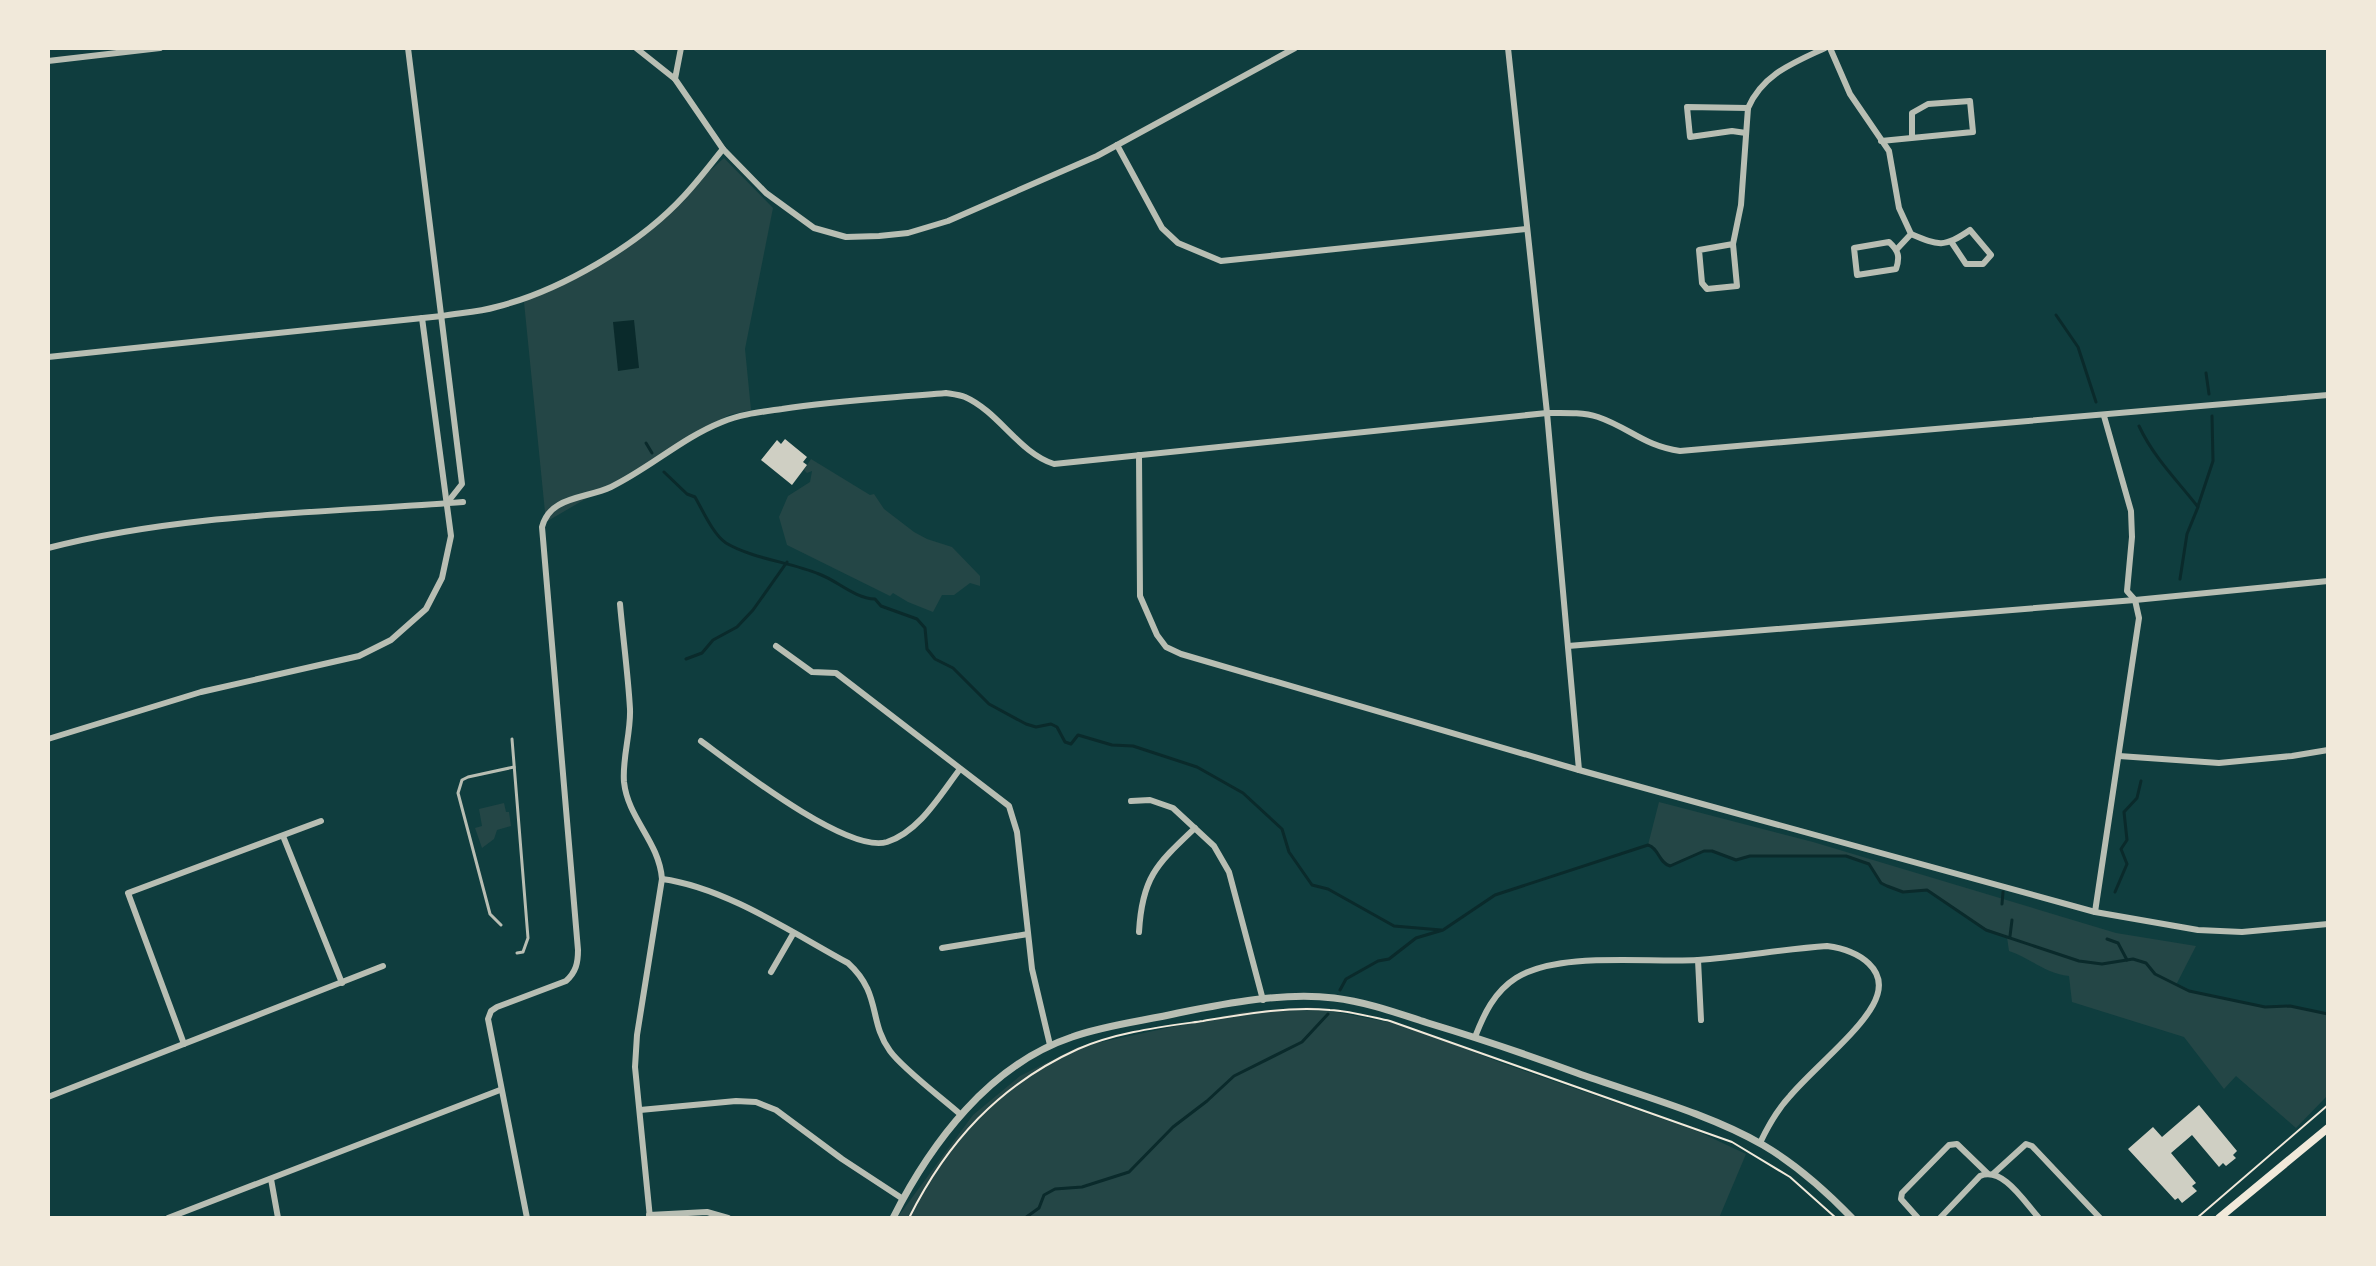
<svg xmlns="http://www.w3.org/2000/svg" width="2376" height="1266" viewBox="0 0 2376 1266" font-family="Inter,sans-serif">
<style>
.green{fill:#244646}
.water{fill:#0a2a2b}
.lines{fill:none;stroke-linecap:round;stroke-linejoin:round}
.stream{stroke:#0a2a2b;stroke-width:3}
.building{fill:#cfcfc3}
.path{stroke:#f1e9da;stroke-width:2}
.service{stroke:#b8beb3;stroke-width:3}
.minor{stroke:#b8beb3;stroke-width:6}
.tertiary{stroke:#b8beb3;stroke-width:7}
.secondary{stroke:#f1e9da;stroke-width:8}
</style>
<rect width="100%" height="100%" fill="#0f3d3e"/>
<!-- green -->
<g class="green">
<polygon points="724,158 773,208 745,349 751,410 729,415 546,522 524,302 633,241"/>
<polygon points="811,459 870,495 874,494 884,509 914,532 927,539 952,547 980,576 980,586 970,583 954,595 942,595 933,612 908,602 893,593 890,596 787,545 779,517 788,496 810,482 812,471 807,473 804,470"/>
<path d="M1659,802L1813,842L2116,933L2196,946L2176,985L2189,991L2265,1007L2290,1006L2328,1014V1095L2296,1128L2236,1076L2224,1089L2184,1037L2072,1002L2069,976C2045,974 2031,958 2009,951L2007,937L1977,925L1927,890L1903,892L1887,886L1881,883L1869,864L1846,856H1750L1736,860L1712,851H1704L1677,864H1665L1655,849L1648,845Z"/>
<polygon points="504,803 506,812 509,812 511,826 497,830 494,839 482,848 475,828 482,826 479,809"/>
<polygon points="1310,1007 1408,1026 1499,1062 1697,1131 1746,1154 1719,1218 897,1218 973,1115 1020,1076 1078,1047 1242,1012"/>
</g>
<!-- water -->
<polygon class="water" points="634,320 639,368 618,371 613,322"/>
<g class="lines">
<!-- stream -->
<g class="stream">
<polyline points="2056,315 2078,347 2096,402"/>
<polyline points="2206,373 2209,394"/>
<path d="M2139,426C2154,458 2177,480 2198,507L2187,534L2180,579"/>
<polyline points="646,443 652,453"/>
<path d="M664,472L687,494L695,497C703,511 713,534 726,543C753,559 790,562 819,574C838,581 854,598 875,599L881,606L917,619L925,628L927,649L935,659L953,668L989,704L1026,724L1036,727L1051,724L1057,727L1065,742L1071,744L1078,735L1112,745L1133,746L1197,767L1243,793L1282,829L1289,852L1312,885L1328,889L1394,926L1441,930"/>
<polyline points="2198,506 2213,461 2212,416"/>
<polyline points="686,659 702,653 713,640 737,627 753,610 787,562"/>
<polyline points="2115,892 2127,864 2121,849 2127,840 2124,812 2137,798 2141,781"/>
<polyline points="2002,904 2003,892"/>
<polyline points="2010,936 2012,920"/>
<polyline points="2107,939 2118,943 2127,960"/>
<path d="M1340,990L1346,979L1378,961L1389,959L1416,938L1443,930L1495,895L1648,845C1659,848 1658,862 1670,866L1704,851H1712L1736,860L1750,856H1846L1869,864L1881,883L1887,886L1903,892L1927,890L1986,930L2079,961L2102,964L2133,959L2146,963L2155,974L2189,991L2265,1007L2290,1006L2328,1014"/>
<polyline points="1025,1218 1039,1208 1044,1195 1055,1189 1082,1187 1129,1172 1173,1127 1207,1101 1234,1076 1302,1042 1328,1014"/>
</g>
</g>
<!-- building -->
<g class="building">
<polygon points="785,439 807,457 803,462 807,465 792,485 761,460 777,440 781,444"/>
<polygon points="2199,1105 2237,1151 2233,1155 2236,1158 2226,1166 2223,1163 2219,1167 2192,1135 2171,1153 2196,1183 2192,1186 2197,1191 2182,1203 2178,1198 2175,1200 2128,1149 2153,1127 2162,1137"/>
</g>
<g class="lines">
<!-- path -->
<g class="path">
<path d="M909,1218C947,1142 999,1085 1078,1049C1117,1032 1161,1027 1203,1021C1245,1014 1288,1006 1330,1010C1350,1011 1371,1017 1390,1021L1732,1142L1790,1177L1836,1218"/>
<polyline points="2197,1218 2328,1105"/>
</g>
<!-- service -->
<g class="service">
<polyline points="512,739 528,938 523,952 517,953"/>
<polyline points="501,925 490,914 458,793 462,780 468,777 514,767"/>
</g>
<!-- minor -->
<g class="minor">
<polyline points="408,48 462,484 447,503"/>
<polyline points="636,48 675,79"/>
<polyline points="681,48 675,79 723,149 766,193 814,228 846,237 879,236 908,233 948,221 1097,156 1295,48"/>
<polyline points="1508,48 1547,413 1579,770"/>
<polyline points="1830,48 1850,94 1889,151 1899,208 1911,234 1897,249"/>
<polyline points="48,61 160,48"/>
<polyline points="1746,133 1732,131 1690,137 1687,107 1748,108"/>
<polyline points="1881,141 1973,132 1970,101 1928,104 1912,113 1912,138"/>
<polyline points="1117,145 1162,228 1178,243 1221,261 1527,229"/>
<path d="M1911,234C1939,246 1944,248 1970,230L1991,255L1983,264H1966L1952,243"/>
<path d="M1889,242C1899,251 1900,257 1896,269L1857,275L1854,248Z"/>
<path d="M1733,244L1699,250L1702,283L1707,289L1737,286L1733,244L1741,205L1748,108C1763,74 1793,63 1825,48"/>
<path d="M48,357L442,316C459,313 479,312 496,307C560,291 639,245 684,196C698,181 710,165 723,149"/>
<polyline points="1139,455 1140,596 1157,635 1166,647 1181,654 1579,770 2095,912 2198,930 2242,932 2328,924"/>
<path d="M48,548C184,513 324,513 463,502"/>
<path d="M620,604C623,638 628,674 630,709C631,733 622,758 624,782C628,819 659,841 662,879L637,1035L635,1067L650,1218"/>
<polyline points="776,646 812,672 836,673 1009,806 1017,832 1032,969 1050,1045"/>
<polyline points="1568,646 2135,600 2328,581"/>
<polyline points="48,739 201,692 359,656 391,640 426,609 442,578 451,536 422,318"/>
<path d="M701,741C735,766 847,854 887,842C920,831 940,795 960,769"/>
<polyline points="2119,756 2219,763 2292,756 2328,750"/>
<polyline points="1131,801 1150,800 1173,808 1214,846 1229,872 1263,1000"/>
<polyline points="283,836 342,983"/>
<path d="M662,879C724,887 793,933 848,963C882,994 868,1021 890,1051C903,1069 942,1098 960,1114"/>
<polyline points="2095,912 2139,618 2135,600 2127,591 2132,537 2131,511 2104,416"/>
<path d="M1139,932C1142,877 1157,864 1195,828"/>
<polyline points="942,948 1028,934"/>
<polyline points="1698,960 1701,1020"/>
<polyline points="771,972 793,934"/>
<path d="M1475,1037C1484,1014 1494,992 1516,978C1558,951 1647,963 1698,960C1741,957 1784,949 1827,946C1857,950 1893,969 1873,1005C1858,1033 1812,1070 1790,1096C1777,1110 1768,1126 1760,1143"/>
<polyline points="184,1044 128,893 321,821"/>
<polyline points="48,1097 383,966"/>
<polyline points="640,1110 736,1101 756,1102 776,1110 842,1159 903,1199"/>
<polyline points="1993,1174 2026,1144 2032,1146 2100,1218"/>
<polyline points="271,1179 278,1218"/>
<polyline points="649,1215 707,1212 728,1218"/>
<polyline points="168,1218 500,1090"/>
<path d="M527,1218L488,1019L491,1011L497,1007L566,981C576,972 578,963 578,950L542,527C550,496 585,499 611,487C650,468 682,438 722,422C741,414 761,412 782,409C836,400 891,398 946,393C952,394 960,395 965,397C999,412 1019,453 1054,464L1547,413C1564,413 1582,412 1598,417C1630,428 1644,446 1680,451L2328,395"/>
<polyline points="1918,1218 1901,1199 1902,1193 1949,1145 1957,1144 1987,1173"/>
<path d="M1940,1218L1980,1176C2003,1166 2025,1203 2039,1218"/>
</g>
<!-- tertiary -->
<path class="tertiary" d="M893,1218C931,1143 989,1065 1072,1037C1105,1025 1143,1021 1178,1013C1227,1003 1284,992 1334,998C1367,1002 1397,1013 1428,1023C1478,1038 1528,1055 1577,1073C1636,1094 1710,1114 1763,1145C1797,1165 1825,1190 1852,1218"/>
<!-- secondary -->
<polyline class="secondary" points="2219,1218 2328,1128"/>
</g>
<!-- border -->
<rect width="2376" height="1266" fill="none" stroke="#f1e9da" stroke-width="100"/>
</svg>
